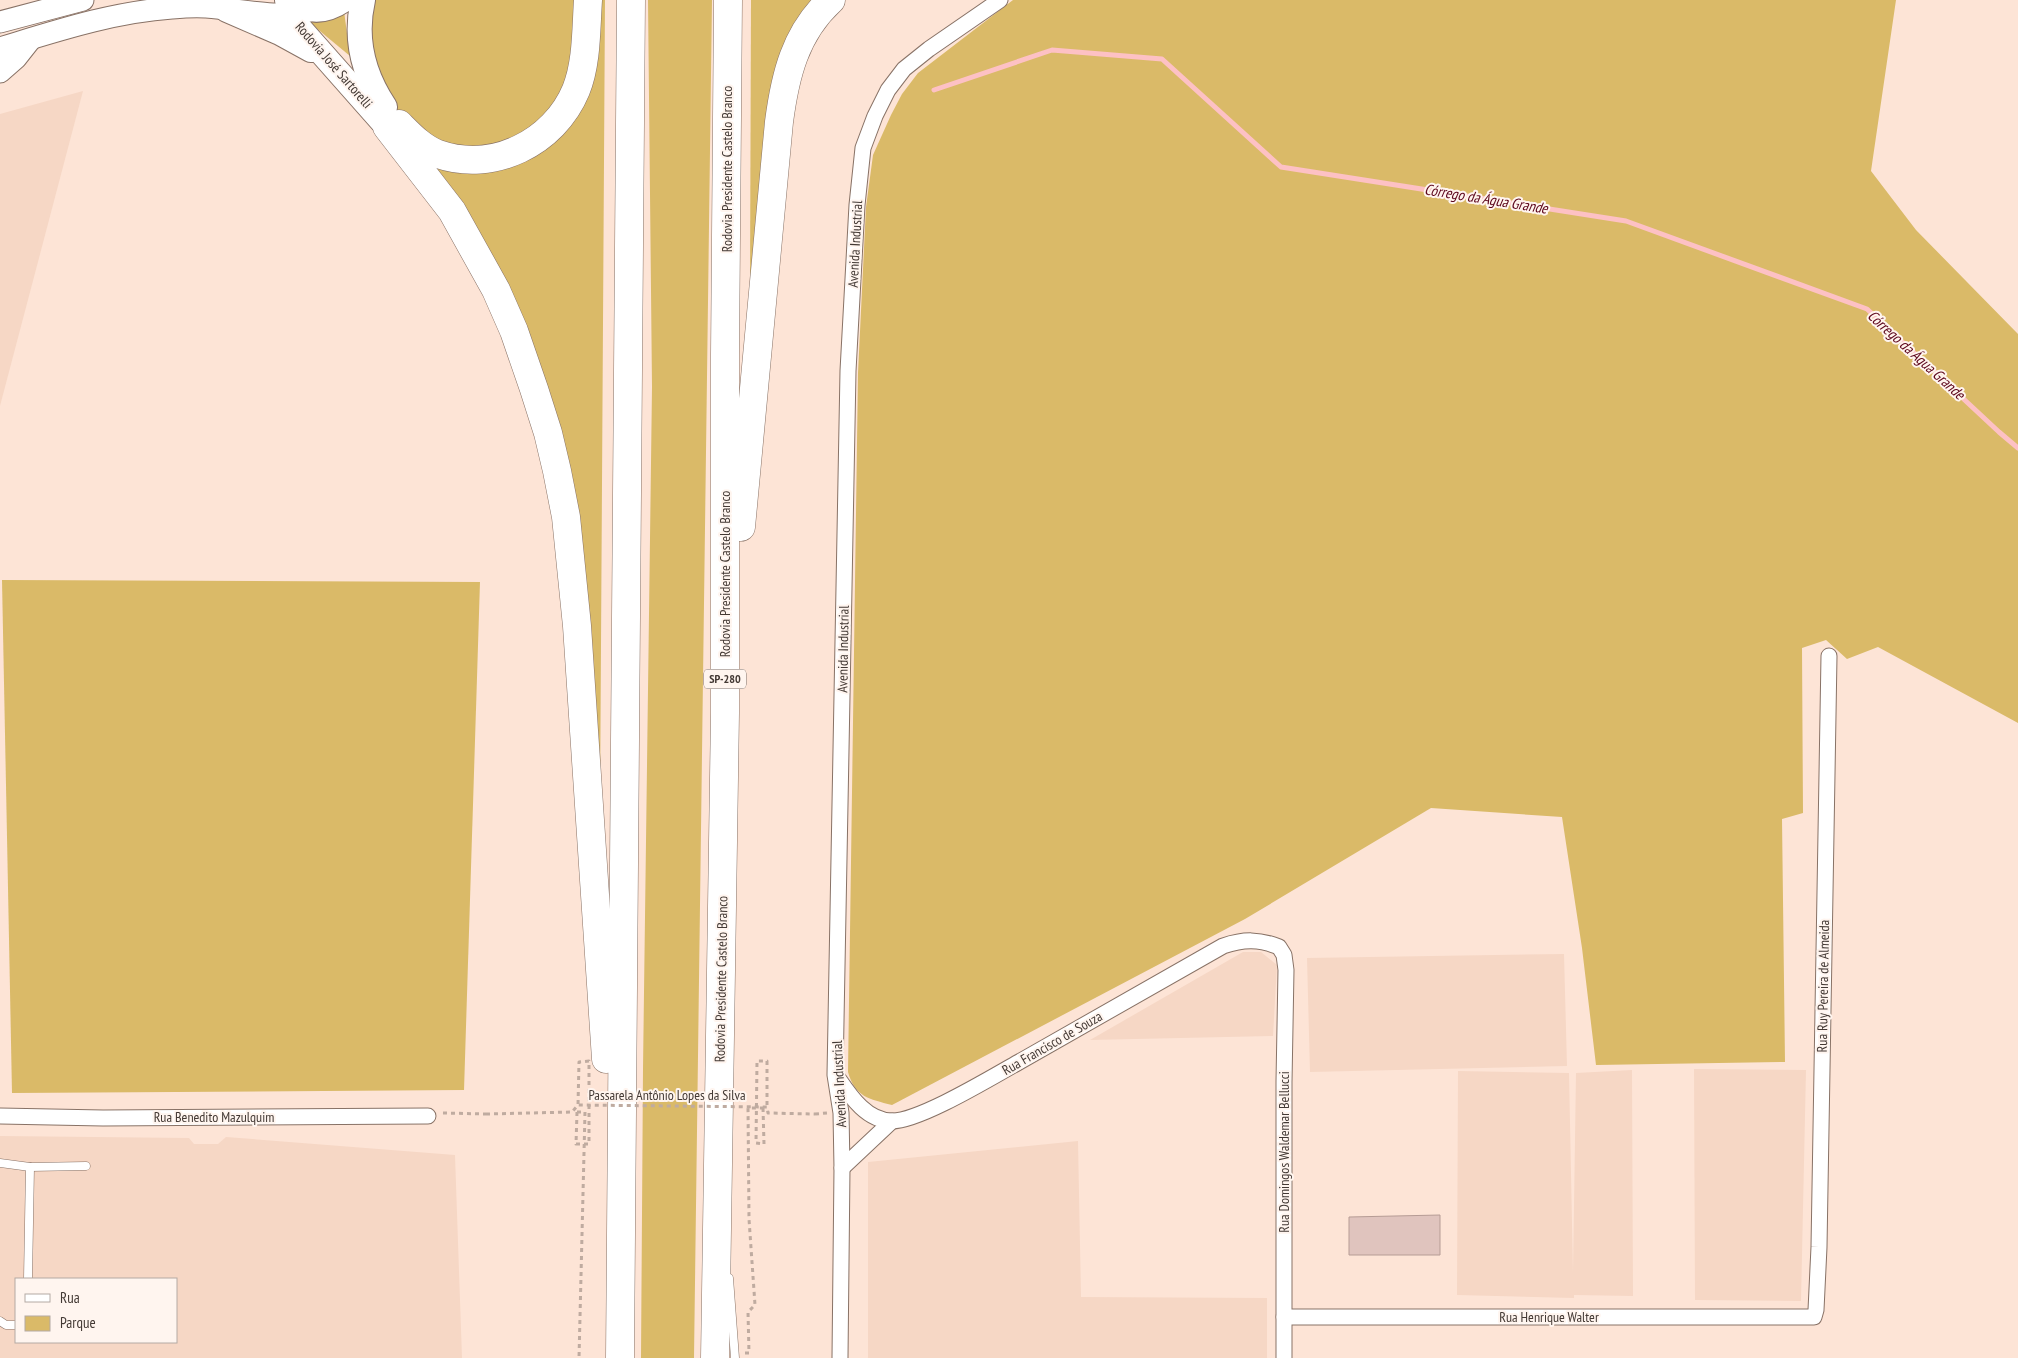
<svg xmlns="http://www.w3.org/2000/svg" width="2018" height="1358" viewBox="0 0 2018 1358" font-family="'PT Sans Narrow',sans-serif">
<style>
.built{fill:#f6d7c5;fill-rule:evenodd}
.green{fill:#daba68}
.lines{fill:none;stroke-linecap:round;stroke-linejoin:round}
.stream{stroke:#fdc1c4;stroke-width:5}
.building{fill:#e0c4be;stroke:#b69c95}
.service-casing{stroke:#887266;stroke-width:9}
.minor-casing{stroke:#887266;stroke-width:17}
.secondary-casing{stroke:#887266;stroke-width:23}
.primary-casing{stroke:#887266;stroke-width:26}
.motorway-casing{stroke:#887266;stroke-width:29}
.path{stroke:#bfaba0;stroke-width:3;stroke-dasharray:4 4;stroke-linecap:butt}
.service{stroke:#fff;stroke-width:8}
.minor{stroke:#fff;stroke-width:15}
.secondary{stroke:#fff;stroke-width:21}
.primary{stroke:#fff;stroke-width:24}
.motorway{stroke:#fff;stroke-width:28}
.path-bridge{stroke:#bfaba0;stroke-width:3;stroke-dasharray:4 4;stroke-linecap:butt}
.labels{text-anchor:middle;stroke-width:4;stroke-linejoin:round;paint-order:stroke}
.shield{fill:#fff5ef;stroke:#7b716c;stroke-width:1}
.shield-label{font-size:12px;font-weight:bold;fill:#433934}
.street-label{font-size:14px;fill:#433934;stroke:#fff5ef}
.water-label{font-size:15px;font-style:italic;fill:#5c051b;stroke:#fff5ef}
</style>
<rect width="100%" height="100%" fill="#fde4d6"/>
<!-- built -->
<g class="built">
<polygon points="83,91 0,406 0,114"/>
<polygon points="1243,952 1261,952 1277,965 1273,1036 1090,1040"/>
<polygon points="1564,954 1567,1066 1310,1072 1307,958"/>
<polygon points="1694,1069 1806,1070 1801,1301 1695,1300"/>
<polygon points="1632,1070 1633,1296 1574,1295 1574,1298 1457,1295 1458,1071 1569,1073 1573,1273 1576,1073"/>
<path d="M0,1136L189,1138L194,1144H218L226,1137L455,1155L462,1358H0ZM16,1279H176V1342H16Z"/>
<polygon points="1078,1141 1081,1297 1267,1298 1267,1358 868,1358 868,1162"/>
</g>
<!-- green -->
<g class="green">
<polygon points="369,0 582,0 575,65 545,123 495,150 443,147 389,106 365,44"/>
<polygon points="595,0 605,0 600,807 566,482 434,165 548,144"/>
<polygon points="648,0 712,0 694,1358 641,1358 643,1069 652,387"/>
<polygon points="751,0 816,0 757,282 750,284"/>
<path d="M1013,0H1896L1871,171L1916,230L2018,334V723L1878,647L1847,659L1826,640L1802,648L1803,813L1782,819L1785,1062L1596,1065L1582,948L1562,817L1431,808L1245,919L892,1105C869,1099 855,1097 848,1072L858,373L866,207L873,155L891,115L902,94L918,73Z"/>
<polygon points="344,11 350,56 309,22"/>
<polygon points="2,580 480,582 464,1090 12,1093"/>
</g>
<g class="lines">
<!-- stream -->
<polyline class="stream" points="934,90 1052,50 1162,59 1281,167 1626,221 1867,309 1999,432 2018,448"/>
</g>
<!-- building -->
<polygon class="building" points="1440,1215 1440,1255 1349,1255 1349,1217"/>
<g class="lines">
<!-- service casing -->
<g class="service-casing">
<g id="service">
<polyline points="0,1163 30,1167 86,1166"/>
<polyline points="729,1278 735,1358"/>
<polyline points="28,1279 30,1167"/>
<polyline points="0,1321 6,1325 16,1325"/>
</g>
</g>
<!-- minor casing -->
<g class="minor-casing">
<g id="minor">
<path d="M838,1078C851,1097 867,1121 892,1121C920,1121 992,1077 1019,1062C1087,1023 1155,984 1223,946C1244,939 1259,939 1279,947L1284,955L1286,970L1284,1082V1358"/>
<polyline points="0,1116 103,1118 428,1116"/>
<polyline points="842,1168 892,1121"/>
<polyline points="1284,1317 1814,1317 1816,1310 1819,1247 1829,656"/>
<polyline points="840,1358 842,1168 841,1113 835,1075 848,371 857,205 863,148 875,116 888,90 904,69 929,49 1000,0"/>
</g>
</g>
<!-- secondary casing -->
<g class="secondary-casing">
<g id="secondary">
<polyline points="0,22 83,0"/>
<path d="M0,48C56,31 113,12 172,8C183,7 195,6 206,7C241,9 273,19 309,11"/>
<polyline points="0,72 16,58 31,39"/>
</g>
</g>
<!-- primary casing -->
<g class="primary-casing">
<g id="primary">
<polyline points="287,0 296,24 387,127"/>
<path d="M292,0C309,14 326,12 344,0"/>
<path d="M363,0C354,39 363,74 385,107"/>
<polyline points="227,10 280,33 311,50"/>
</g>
</g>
<!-- motorway casing -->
<g class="motorway-casing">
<g id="motorway">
<path d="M399,124C410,135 422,148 438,154C493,173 554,143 576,90C587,63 586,29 588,0"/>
<polyline points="387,127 452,211 496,290 514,331 534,389 548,433 557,471 566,517 577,626 606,1059"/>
<path d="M741,527L779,122C785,76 795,33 831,0"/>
<polyline points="620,1358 631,0"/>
<polyline points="715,1358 725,713 725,355 728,0"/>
</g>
</g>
<!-- path -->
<g class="path">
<polyline points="577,1112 585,1112 579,1358"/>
<polyline points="443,1113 486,1114"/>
<polyline points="815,1114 827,1113"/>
<polyline points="745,1353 749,1353 748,1312 755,1305 749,1219 748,1108 763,1108"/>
</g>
<!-- service -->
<use href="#service" class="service"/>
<!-- minor -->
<use href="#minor" class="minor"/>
<!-- secondary -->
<use href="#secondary" class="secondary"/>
<!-- primary -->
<use href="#primary" class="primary"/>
<!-- motorway -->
<use href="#motorway" class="motorway"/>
<!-- path-bridge -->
<g class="path-bridge">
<polyline points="763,1108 764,1144 756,1143 757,1061 767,1061 767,1107"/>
<polyline points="577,1112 576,1144 589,1144 589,1061 579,1062 578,1105"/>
<polyline points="486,1114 572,1112 578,1105 767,1107 768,1113 815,1114"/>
</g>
</g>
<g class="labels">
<!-- shield labels -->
<rect class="shield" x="704" y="669.5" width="42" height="19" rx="4"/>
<g class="shield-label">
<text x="725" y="683">SP-280</text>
</g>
<!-- street labels -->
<g class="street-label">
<text transform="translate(334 65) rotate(49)" y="5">Rodovia José Sartorelli</text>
<text transform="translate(727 169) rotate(-90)" y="5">Rodovia Presidente Castelo Branco</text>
<text transform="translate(855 244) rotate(-87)" y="5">Avenida Industrial</text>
<text transform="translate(725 574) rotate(-90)" y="5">Rodovia Presidente Castelo Branco</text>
<text transform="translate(843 649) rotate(-89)" y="5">Avenida Industrial</text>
<text transform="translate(721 979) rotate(-89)" y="5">Rodovia Presidente Castelo Branco</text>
<text transform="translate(1823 986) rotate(-89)" y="5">Rua Ruy Pereira de Almeida</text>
<text transform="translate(1052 1043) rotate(-30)" y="5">Rua Francisco de Souza</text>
<text transform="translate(839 1084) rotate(-93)" y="5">Avenida Industrial</text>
<text x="667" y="1100">Passarela Antônio Lopes da Silva</text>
<text x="214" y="1122">Rua Benedito Mazulquim</text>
<text transform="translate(1284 1152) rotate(-90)" y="5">Rua Domingos Waldemar Bellucci</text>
<text x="1549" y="1322">Rua Henrique Walter</text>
</g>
<!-- water labels -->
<g class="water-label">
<text transform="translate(1486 199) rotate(9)" y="5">Córrego da Água Grande</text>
<text transform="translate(1916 355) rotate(42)" y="5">Córrego da Água Grande</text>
</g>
</g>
<!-- legend -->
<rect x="15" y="1278" width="162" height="65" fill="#fff5ef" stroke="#b4aaa4"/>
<rect x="25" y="1294" width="25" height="8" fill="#ffffff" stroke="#b4aaa4"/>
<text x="60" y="1303" font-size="15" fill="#433934">Rua</text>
<rect x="25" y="1316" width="25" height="15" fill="#daba68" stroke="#b4aaa4"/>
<text x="60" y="1328" font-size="15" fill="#433934">Parque</text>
</svg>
